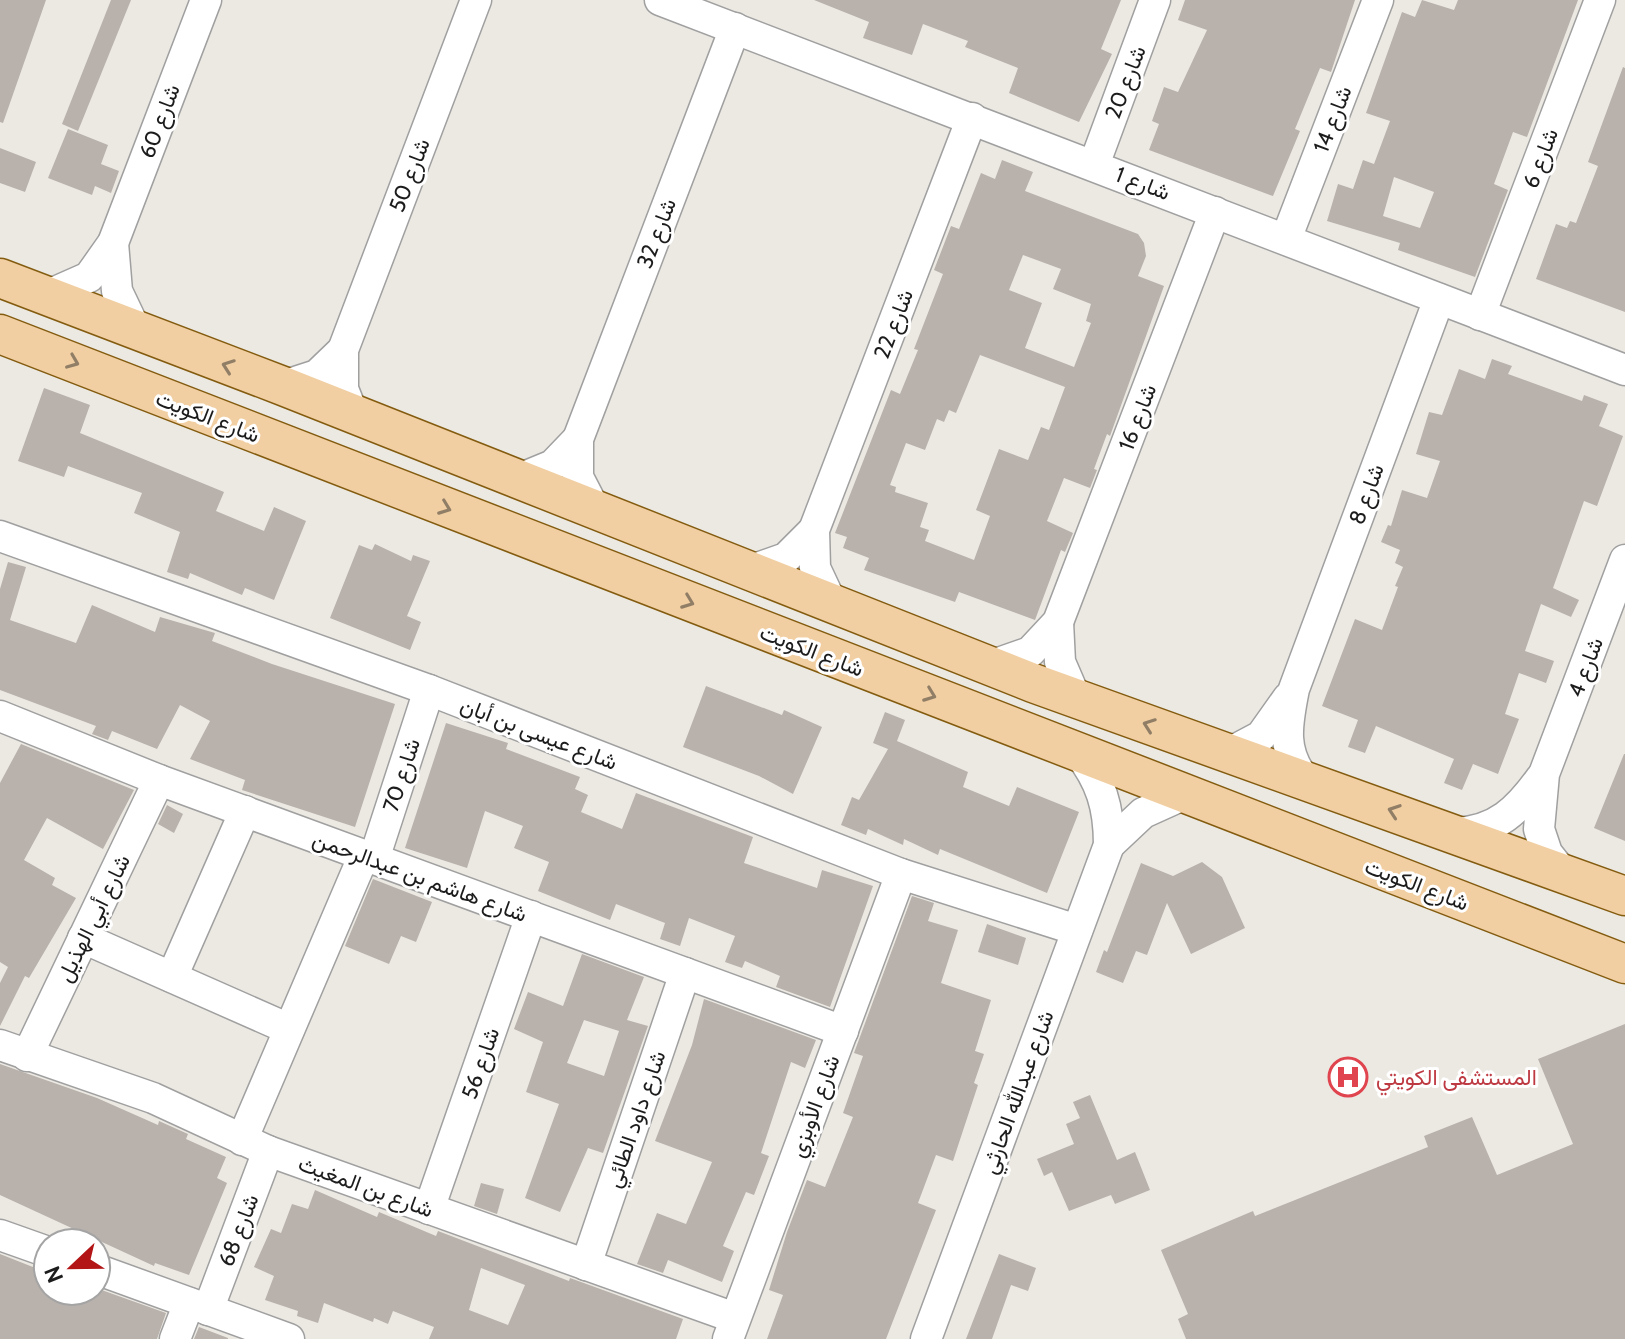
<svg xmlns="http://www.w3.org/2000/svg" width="1625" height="1339" viewBox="0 0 1625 1339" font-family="Cabin,Vazirmatn,sans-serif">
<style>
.building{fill:#b9b2ac;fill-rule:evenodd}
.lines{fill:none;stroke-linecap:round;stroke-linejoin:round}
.minor-casing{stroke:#a0a0a0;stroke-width:33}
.major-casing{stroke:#845c10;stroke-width:41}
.minor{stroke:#fff;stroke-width:30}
.major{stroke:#f1cfa3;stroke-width:38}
.oneway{stroke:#917e66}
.labels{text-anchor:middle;stroke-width:6;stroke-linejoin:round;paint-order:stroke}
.street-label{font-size:22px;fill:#1c1c1c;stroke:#fff}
.health-label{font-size:22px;fill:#be3a42;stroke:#fff;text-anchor:start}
</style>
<rect width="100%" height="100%" fill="#ece9e3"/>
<!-- building -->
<g class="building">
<polygon points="0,0 46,0 3,123 0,122"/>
<polygon points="111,0 131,0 78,131 62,124"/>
<polygon points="814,0 1121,0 1101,49 1112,54 1079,122 1009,93 1018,68 965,47 968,41 923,24 912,55 863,38 869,22"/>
<polygon points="1185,0 1355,0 1331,72 1320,68 1295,129 1300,131 1273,196 1149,150 1159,124 1152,121 1164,87 1178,92 1207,30 1178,20"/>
<path d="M1422,0L1454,10L1458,0H1578L1527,137L1513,132L1494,184L1508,190L1475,277L1398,250L1400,243L1327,221L1338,184L1353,189L1363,160L1374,164L1390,121L1366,113L1402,12L1415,17ZM1394,177L1434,192L1420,228L1383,216Z"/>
<polygon points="1623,67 1625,68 1625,312 1536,279 1556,224 1567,228 1570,221 1576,223 1598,166 1588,162"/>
<polygon points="68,129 108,145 101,164 119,171 111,193 95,186 92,195 48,178"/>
<polygon points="0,148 36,162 25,192 0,183"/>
<path d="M1002,160L1033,172L1025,191L1138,234L1144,243L1146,256L1138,276L1164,286L1110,436L1107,434L1094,469L1097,470L1090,488L1064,478L1047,521L1073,533L1065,552L1061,550L1035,620L959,592L955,602L864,570L869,558L843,548L847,537L835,533L891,390L900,394L918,350L914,349L943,274L934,270L951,226L959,229L981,173L995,179ZM1023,255L1061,269L1053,289L1091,304L1086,321L1091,323L1074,367L1025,348L1042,303L1009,290ZM980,355L1065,387L1049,430L1041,427L1028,460L999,449L976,510L990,516L974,560L925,541L929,530L920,527L928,503L895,492L896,487L890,485L906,443L925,450L937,419L944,422L949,410L956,413Z"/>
<polygon points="1492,359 1512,366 1508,374 1582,401 1584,395 1608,404 1599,426 1623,436 1597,506 1584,501 1553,588 1579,600 1571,617 1541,604 1525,651 1554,661 1546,683 1519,673 1505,714 1519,719 1498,774 1473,764 1462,790 1444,783 1454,759 1376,726 1365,753 1348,747 1358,720 1322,706 1355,619 1382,630 1398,587 1395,586 1403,567 1395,563 1400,550 1381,542 1388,525 1391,526 1402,490 1427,498 1440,461 1416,454 1429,412 1442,415 1459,369 1485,379"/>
<polygon points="44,388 90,405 80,433 224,492 216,511 264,531 274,507 306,521 274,600 245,588 242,595 190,573 188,579 167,572 180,532 134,513 142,493 68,466 64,477 18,461"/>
<polygon points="375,544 411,561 413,555 430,561 407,616 421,622 410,650 330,618 359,545 372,550"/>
<polygon points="8,562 26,567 10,620 76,643 92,605 155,632 160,617 215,633 212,641 272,664 395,704 355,827 242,790 245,780 190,759 210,721 180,705 157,749 112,731 108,740 92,734 96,726 0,690 0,589"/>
<polygon points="706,686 782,715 784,710 822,727 793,794 759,776 683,747"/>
<polygon points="885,712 905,720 897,741 968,772 963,787 1009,806 1017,787 1079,812 1047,893 940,849 938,855 904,839 903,845 868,829 866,835 841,825 852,797 859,800 888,749 873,743"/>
<polygon points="446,723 508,743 506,749 580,777 575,789 588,795 581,812 622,829 636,793 753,837 744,863 817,888 822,870 873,886 830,1007 776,987 780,976 745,961 742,968 725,962 735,936 689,918 680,946 660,939 665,923 616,904 610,920 538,891 549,862 514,848 523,826 485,811 467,868 405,848"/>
<polygon points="21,744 134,790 103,849 47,818 24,860 55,878 52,885 76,898 29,978 25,976 0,1026 0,983 8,967 0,962 0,783"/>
<polygon points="1624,754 1625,754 1625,841 1594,828"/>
<polygon points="167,805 183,814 174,833 158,824"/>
<polygon points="1202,862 1222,877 1245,928 1191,954 1167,903 1147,955 1136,951 1123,983 1096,972 1104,950 1107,952 1141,863 1173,876"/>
<polygon points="373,879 432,902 416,942 401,936 389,964 345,946"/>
<polygon points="912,896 934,903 928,921 958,930 941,983 991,1000 975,1051 984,1054 974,1083 978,1085 953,1161 936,1155 918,1203 936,1210 886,1339 767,1339 783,1295 769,1290 787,1232 807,1180 825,1187 853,1117 843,1113 863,1056 854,1053"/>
<polygon points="987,924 1026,938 1018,965 978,952"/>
<path d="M582,954L644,977L627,1020L648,1026L603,1153L588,1148L560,1212L525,1198L559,1104L526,1092L543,1042L514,1029L528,992L563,1006ZM584,1020L619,1031L604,1076L567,1063Z"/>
<polygon points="704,999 816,1040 805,1068 791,1062 761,1153 769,1156 754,1195 746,1192 723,1246 734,1251 722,1282 668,1260 663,1273 637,1264 657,1213 686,1224 712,1162 655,1141 692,1045"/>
<polygon points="1625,1024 1625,1339 1186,1339 1178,1319 1188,1314 1161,1250 1253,1211 1255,1216 1428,1147 1424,1136 1472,1117 1497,1175 1573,1144 1538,1059"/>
<polygon points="0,1064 97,1098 158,1125 159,1121 188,1134 186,1139 226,1157 217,1178 227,1183 189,1275 155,1263 154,1266 0,1195"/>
<polygon points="1090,1095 1117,1160 1135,1152 1150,1190 1115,1204 1111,1195 1069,1211 1052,1172 1044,1176 1037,1159 1074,1144 1066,1124 1080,1118 1073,1102"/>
<polygon points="481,1183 504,1189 497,1214 474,1206"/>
<path d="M315,1190L377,1217L379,1212L436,1236L438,1231L569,1281L570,1278L683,1319L676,1339H429L434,1327L393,1311L388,1324L374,1318L373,1322L324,1303L318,1323L297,1316L298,1311L265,1300L274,1276L254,1267L271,1229L281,1233L292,1204L308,1209ZM481,1268L525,1285L508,1325L469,1310Z"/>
<polygon points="0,1254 48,1273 48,1291 96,1291 96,1288 166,1313 157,1339 0,1339"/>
<polygon points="999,1254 1036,1268 1028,1291 1011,1285 992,1339 966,1339"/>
<polygon points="199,1327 228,1338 228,1339 194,1339"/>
</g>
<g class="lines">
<!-- minor casing -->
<g class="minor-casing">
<g id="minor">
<polyline points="660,0 1625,370"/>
<polyline points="1094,165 1155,0"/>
<polyline points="1286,239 1378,0"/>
<polyline points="113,243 117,291 137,333"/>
<polyline points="46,296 89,277 113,243 206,0"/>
<polyline points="1480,315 1600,0"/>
<polyline points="283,386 317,375 343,350"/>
<polyline points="353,414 343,389 343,350 476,0"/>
<polyline points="519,479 553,465 578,439"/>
<polyline points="595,510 578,477 578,439 735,28"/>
<polyline points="0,536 429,690 901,874 1077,930"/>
<polyline points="749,571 786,558 814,530"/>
<polyline points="831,602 815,568 814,530 972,118"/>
<polyline points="1058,622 1060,662 1076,699"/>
<polyline points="990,666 1030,652 1058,622 1215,212"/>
<polyline points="0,716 159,780 843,1031"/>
<polyline points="1229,753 1261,736 1288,698"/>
<path d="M1306,781C1281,752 1287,724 1294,689L1439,299"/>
<path d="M1456,833C1497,831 1518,810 1541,778"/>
<polyline points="1109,845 1143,813 1185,794"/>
<polyline points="374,859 429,690"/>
<polyline points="1563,873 1547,853 1539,829 1544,774 1625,560"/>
<polyline points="83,938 289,1029"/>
<polyline points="172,977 245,811"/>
<polyline points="0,1045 153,1098 268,1151 735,1318"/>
<polyline points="27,1056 159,780"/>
<polyline points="242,1140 364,855"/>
<polyline points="429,1209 531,916"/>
<polyline points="0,1235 48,1252"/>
<polyline points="586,1265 685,973"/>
<polyline points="96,1269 289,1339"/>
<polyline points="208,1310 268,1151"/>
<polyline points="175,1339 189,1303"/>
<polyline points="728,1339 901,874"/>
<path d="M926,1339L1109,845C1109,807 1101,781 1078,752"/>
</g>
</g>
<!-- major casing -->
<g class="major-casing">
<g id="major">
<polyline points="0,278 283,386 1033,683 1625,896"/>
<polyline points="0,334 1625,964"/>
</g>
</g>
<!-- minor -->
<use href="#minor" class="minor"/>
<!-- major -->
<use href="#major" class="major"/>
</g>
<!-- one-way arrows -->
<defs><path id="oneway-chevron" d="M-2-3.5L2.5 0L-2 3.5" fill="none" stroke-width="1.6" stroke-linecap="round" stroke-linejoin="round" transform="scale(2)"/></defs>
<g class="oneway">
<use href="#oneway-chevron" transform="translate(73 362) rotate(22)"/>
<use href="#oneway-chevron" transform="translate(228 366) rotate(-160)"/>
<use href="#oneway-chevron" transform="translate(445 508) rotate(21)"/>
<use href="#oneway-chevron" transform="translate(688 602) rotate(21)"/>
<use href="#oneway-chevron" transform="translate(930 695) rotate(21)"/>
<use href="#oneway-chevron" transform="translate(1149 725) rotate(-160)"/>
<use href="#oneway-chevron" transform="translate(1394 811) rotate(-161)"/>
</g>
<!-- icons -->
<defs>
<g id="hospital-ring" transform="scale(2)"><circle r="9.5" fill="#fff" stroke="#e0444e" stroke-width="1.5"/><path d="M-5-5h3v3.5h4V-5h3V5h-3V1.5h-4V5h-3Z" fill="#e0444e"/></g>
</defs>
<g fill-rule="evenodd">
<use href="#hospital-ring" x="1348" y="1077"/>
</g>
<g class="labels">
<!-- street labels -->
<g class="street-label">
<text transform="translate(1125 82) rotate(-69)" y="8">شارع 20</text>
<text transform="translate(1332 119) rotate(-69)" y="8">شارع 14</text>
<text transform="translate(159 121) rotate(-69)" y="8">شارع 60</text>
<text transform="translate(1540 158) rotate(-69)" y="8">شارع 6</text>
<text transform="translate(409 175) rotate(-69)" y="8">شارع 50</text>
<text transform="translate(1143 183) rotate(21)" y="8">شارع 1</text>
<text transform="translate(656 233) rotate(-69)" y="8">شارع 32</text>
<text transform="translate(893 324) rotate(-69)" y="8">شارع 22</text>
<text transform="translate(208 416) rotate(21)" y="8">شارع الكويت</text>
<text transform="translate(1137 417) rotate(-69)" y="8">شارع 16</text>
<text transform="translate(1366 494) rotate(-70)" y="8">شارع 8</text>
<text transform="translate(812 650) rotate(21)" y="8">شارع الكويت</text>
<text transform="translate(1585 667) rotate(-69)" y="8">شارع 4</text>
<text transform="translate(539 733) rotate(21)" y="8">شارع عيسى بن أبان</text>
<text transform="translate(401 775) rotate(-72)" y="8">شارع 70</text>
<text transform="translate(420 876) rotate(20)" y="8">شارع هاشم بن عبدالرحمن</text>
<text transform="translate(1417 884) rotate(21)" y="8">شارع الكويت</text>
<text transform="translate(93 918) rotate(-64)" y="8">شارع أبي الهذيل</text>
<text transform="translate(480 1063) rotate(-71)" y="8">شارع 56</text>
<text transform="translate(1017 1092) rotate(-70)" y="8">شارع عبدالله الحارثي</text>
<text transform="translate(814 1106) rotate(-70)" y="8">شارع الأوبزي</text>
<text transform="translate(635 1119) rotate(-71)" y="8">شارع داود الطائي</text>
<text transform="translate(366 1186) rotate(20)" y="8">شارع بن المغيث</text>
<text transform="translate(238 1230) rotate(-69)" y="8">شارع 68</text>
</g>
<!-- health labels -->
<g class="health-label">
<text x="1376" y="1085">المستشفى الكويتي</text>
</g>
</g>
<!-- north arrow -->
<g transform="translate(72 1267) rotate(248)"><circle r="38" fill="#ffffff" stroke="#a4a4a4" stroke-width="2"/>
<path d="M0-6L14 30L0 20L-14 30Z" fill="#b31516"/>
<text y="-12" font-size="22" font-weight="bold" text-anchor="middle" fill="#1c1c1c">N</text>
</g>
</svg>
